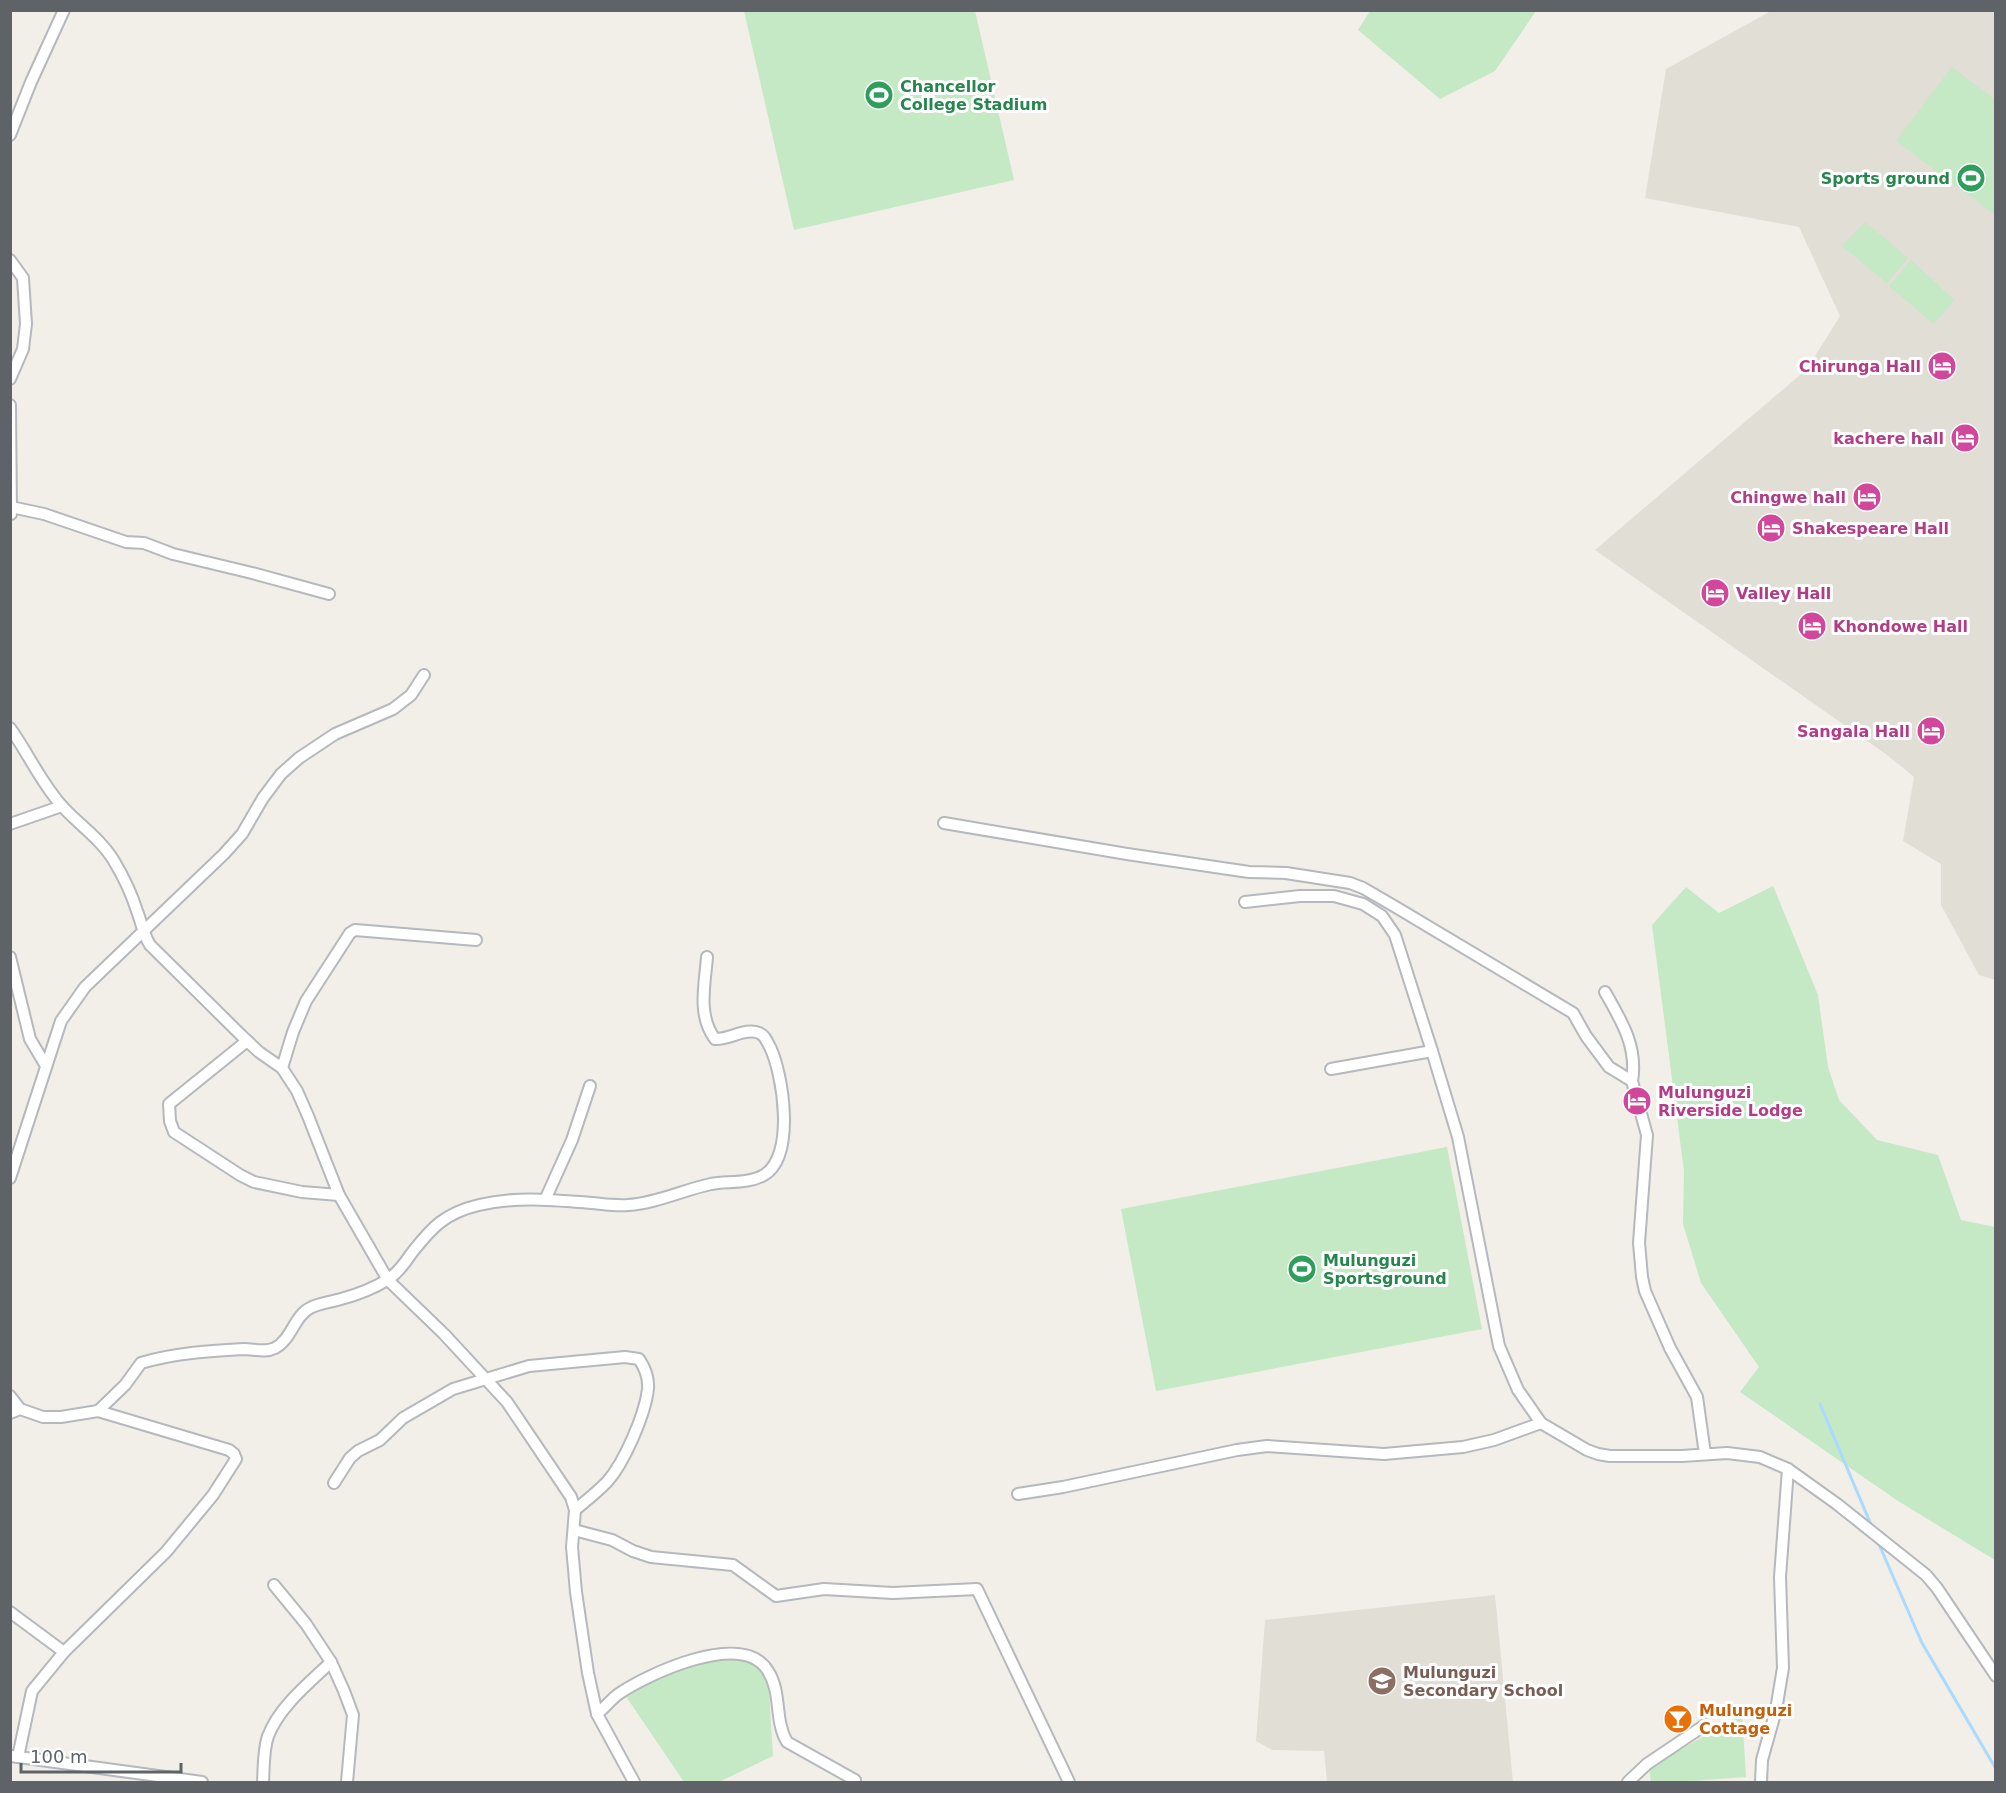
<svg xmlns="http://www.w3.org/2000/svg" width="2006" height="1793" viewBox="0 0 2006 1793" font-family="'DejaVu Sans',sans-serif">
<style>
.education{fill:#e1ded6}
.green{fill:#c5e8c5}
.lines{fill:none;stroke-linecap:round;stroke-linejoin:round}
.stream{stroke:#aadaff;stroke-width:3}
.minor-casing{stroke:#b5b8bc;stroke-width:14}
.minor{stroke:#fff;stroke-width:10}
.labels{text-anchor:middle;stroke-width:6;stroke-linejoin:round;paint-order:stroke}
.leisure-label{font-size:16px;font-weight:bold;fill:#27864d;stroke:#fff;text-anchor:start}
.hotel-label{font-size:16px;font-weight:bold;fill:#b23c85;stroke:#fff;text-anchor:end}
.education-label{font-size:16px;font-weight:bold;fill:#785e54;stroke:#fff;text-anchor:start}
.food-label{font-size:16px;font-weight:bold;fill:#c56008;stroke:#fff;text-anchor:start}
</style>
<rect width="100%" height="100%" fill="#f1efe8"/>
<!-- education -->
<g class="education">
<polygon points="1771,11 1995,11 1995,980 1979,975 1941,905 1941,864 1903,841 1914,777 1887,755 1595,550 1807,369 1840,316 1799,227 1645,198 1666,69"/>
<polygon points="1495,1595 1513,1782 1327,1782 1324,1751 1272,1750 1256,1741 1265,1620"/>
</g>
<!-- green -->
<g class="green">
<polygon points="744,11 975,11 1014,180 794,230"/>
<polygon points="1370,11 1370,10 1536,11 1495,71 1440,99 1358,30"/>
<polygon points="1952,67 1995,100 1995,215 1896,141"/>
<polygon points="1865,222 1908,258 1887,283 1842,246"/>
<polygon points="1911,260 1954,300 1934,324 1889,286"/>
<polygon points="1773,886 1818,995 1828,1067 1839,1100 1877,1140 1938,1155 1961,1220 1995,1227 1995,1560 1898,1501 1740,1392 1759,1367 1701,1283 1683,1224 1684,1171 1652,925 1686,887 1719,913"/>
<polygon points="1447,1147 1482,1329 1156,1391 1121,1209"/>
<polygon points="747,1656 768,1676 773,1756 719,1782 684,1782 623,1692 701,1658"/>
<polygon points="1742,1714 1746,1777 1679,1782 1651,1782 1649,1768"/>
</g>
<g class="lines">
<!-- stream -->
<g class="stream">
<polyline points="1820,1404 1872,1527"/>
<polyline points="1878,1542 1922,1643 1996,1769"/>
</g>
<!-- minor casing -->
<g class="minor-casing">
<g id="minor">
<polyline points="10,135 31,82 64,10"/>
<polyline points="10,260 23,278 26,324 23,349 10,379"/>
<polyline points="10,405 11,514"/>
<polyline points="11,507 44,514 126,542 144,543 173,554 252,573 329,594"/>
<path d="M10,728C28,753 40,781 61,805C78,824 101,839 114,861C123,876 132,895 137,911C142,924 143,934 150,945L242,1036L259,1052L282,1068L297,1091L308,1116L339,1195L388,1280L444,1334L507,1402L571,1497L575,1510L572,1547L576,1592L588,1673L597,1714L634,1782"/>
<polyline points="944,823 1127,854 1249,872 1286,873 1350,883 1363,888 1394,906 1573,1013 1586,1036 1609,1067 1632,1081 1647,1135 1639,1243 1642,1277 1645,1291 1670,1348 1697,1397 1705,1454"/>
<polyline points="10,824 62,806"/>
<polyline points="1245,902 1300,896 1334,896 1363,904 1382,916 1395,935 1432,1051"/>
<polyline points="10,957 30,1039 46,1066"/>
<path d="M1605,992C1621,1020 1638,1047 1632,1081"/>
<polyline points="247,1041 169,1104 170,1121 174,1132 240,1175 254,1182 302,1192 339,1195"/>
<polyline points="282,1068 293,1032 306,1001 350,933 355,930 476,940"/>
<polyline points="1331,1069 1432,1051 1458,1137 1499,1346 1518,1390 1541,1423 1587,1450 1598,1454 1610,1456 1682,1456 1727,1453 1760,1457 1788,1469 1837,1504 1926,1575 1937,1588 1996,1676"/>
<polyline points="10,1178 61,1021 85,987 224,854 242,834 263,798 281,774 299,758 335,734 393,709 411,695 424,675"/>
<polyline points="545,1200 572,1140 590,1086"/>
<polyline points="10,1396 20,1409"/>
<path d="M10,1413L20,1409L43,1417H61L98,1411L125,1385L141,1363C174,1353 209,1351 244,1349C254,1349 265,1353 275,1348C292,1339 294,1316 310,1308C319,1303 331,1302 341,1299C356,1295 374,1288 387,1280C397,1274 405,1263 411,1254C432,1227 445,1213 479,1205C516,1196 554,1200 592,1203C603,1204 616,1206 628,1205C657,1203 683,1190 711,1184C728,1181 748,1184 764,1175C796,1156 783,1074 770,1047C767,1042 765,1035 759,1033C746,1027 729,1040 715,1039C697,1015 705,984 707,957"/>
<path d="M334,1483L350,1458L358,1451L380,1440L403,1418L453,1389L529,1366L625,1357L639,1359C645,1368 649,1378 648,1389C645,1415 624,1463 607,1482C597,1492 586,1501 575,1510"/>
<polyline points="1018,1494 1063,1487 1237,1450 1267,1446 1384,1454 1463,1447 1494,1440 1541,1423"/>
<polyline points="574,1530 612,1540 633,1551 651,1557 733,1565 776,1596 824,1589 893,1593 977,1589 1069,1782"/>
<polyline points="274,1585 306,1624 331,1662 344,1691 353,1715 347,1782"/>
<polyline points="10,1612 64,1652"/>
<path d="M597,1714C604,1708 610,1701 617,1695C647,1674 743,1629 768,1671C782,1693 774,1720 787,1742L855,1780"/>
<polyline points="11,1756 202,1782"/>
<polyline points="18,1757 32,1691 64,1652 166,1552 213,1495 236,1459 234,1454 229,1450 98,1411"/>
<path d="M263,1782C264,1767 263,1751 268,1736C280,1706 308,1684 331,1662"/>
<polyline points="1628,1782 1647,1764 1705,1725"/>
<polyline points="1761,1782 1762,1760 1776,1710 1783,1668 1780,1577 1788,1469"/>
</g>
</g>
<!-- minor -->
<use href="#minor" class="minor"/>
</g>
<!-- icons -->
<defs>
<g id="stadium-disc" transform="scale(1.5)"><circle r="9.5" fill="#2e9e5b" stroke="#fff"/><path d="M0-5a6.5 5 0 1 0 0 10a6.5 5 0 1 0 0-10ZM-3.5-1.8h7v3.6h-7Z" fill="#fff"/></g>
<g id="hotel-disc" transform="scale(1.5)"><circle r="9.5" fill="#d1479c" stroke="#fff"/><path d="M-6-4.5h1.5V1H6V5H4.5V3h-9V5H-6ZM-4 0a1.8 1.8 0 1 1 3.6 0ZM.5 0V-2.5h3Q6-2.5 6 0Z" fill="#fff"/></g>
<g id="school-disc" transform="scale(1.5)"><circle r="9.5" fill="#8d6e63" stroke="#fff"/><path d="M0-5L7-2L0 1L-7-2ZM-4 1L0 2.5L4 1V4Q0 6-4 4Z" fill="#fff"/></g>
<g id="bar-disc" transform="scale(1.5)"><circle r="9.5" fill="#e8710a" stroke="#fff"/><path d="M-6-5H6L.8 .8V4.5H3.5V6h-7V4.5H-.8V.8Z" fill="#fff"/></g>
</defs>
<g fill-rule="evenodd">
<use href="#stadium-disc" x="879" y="95"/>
<use href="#stadium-disc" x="1971" y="178"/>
<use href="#hotel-disc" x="1942" y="366"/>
<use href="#hotel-disc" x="1965" y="438"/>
<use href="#hotel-disc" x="1867" y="497"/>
<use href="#hotel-disc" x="1771" y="528"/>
<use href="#hotel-disc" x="1715" y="593"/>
<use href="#hotel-disc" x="1812" y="626"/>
<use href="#hotel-disc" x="1931" y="731"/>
<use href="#hotel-disc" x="1637" y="1101"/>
<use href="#stadium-disc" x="1302" y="1269"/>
<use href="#school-disc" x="1382" y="1681"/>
<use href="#bar-disc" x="1678" y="1719"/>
</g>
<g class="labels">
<!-- leisure labels -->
<g class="leisure-label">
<text x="900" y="92">Chancellor<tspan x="900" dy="18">College Stadium</tspan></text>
<text x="1950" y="184" text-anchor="end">Sports ground</text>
<text x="1323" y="1266">Mulunguzi<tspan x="1323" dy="18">Sportsground</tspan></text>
</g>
<!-- hotel labels -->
<g class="hotel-label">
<text x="1921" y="372">Chirunga Hall</text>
<text x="1944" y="444">kachere hall</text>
<text x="1846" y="503">Chingwe hall</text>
<text x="1792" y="534" text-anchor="start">Shakespeare Hall</text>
<text x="1736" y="599" text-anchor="start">Valley Hall</text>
<text x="1833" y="632" text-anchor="start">Khondowe Hall</text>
<text x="1910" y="737">Sangala Hall</text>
<text x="1658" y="1098" text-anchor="start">Mulunguzi<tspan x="1658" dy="18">Riverside Lodge</tspan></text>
</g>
<!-- education labels -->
<g class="education-label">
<text x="1403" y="1678">Mulunguzi<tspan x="1403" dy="18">Secondary School</tspan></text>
</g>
<!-- food labels -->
<g class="food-label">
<text x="1699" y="1716">Mulunguzi<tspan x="1699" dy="18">Cottage</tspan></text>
</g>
</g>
<!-- border -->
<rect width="2006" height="1793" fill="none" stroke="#5f6368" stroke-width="24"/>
<!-- scale -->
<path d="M21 1763v9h160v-9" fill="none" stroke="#5f6368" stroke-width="3"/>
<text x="30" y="1763" font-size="18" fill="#5f6368" stroke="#ffffff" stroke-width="4.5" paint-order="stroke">100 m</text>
</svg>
